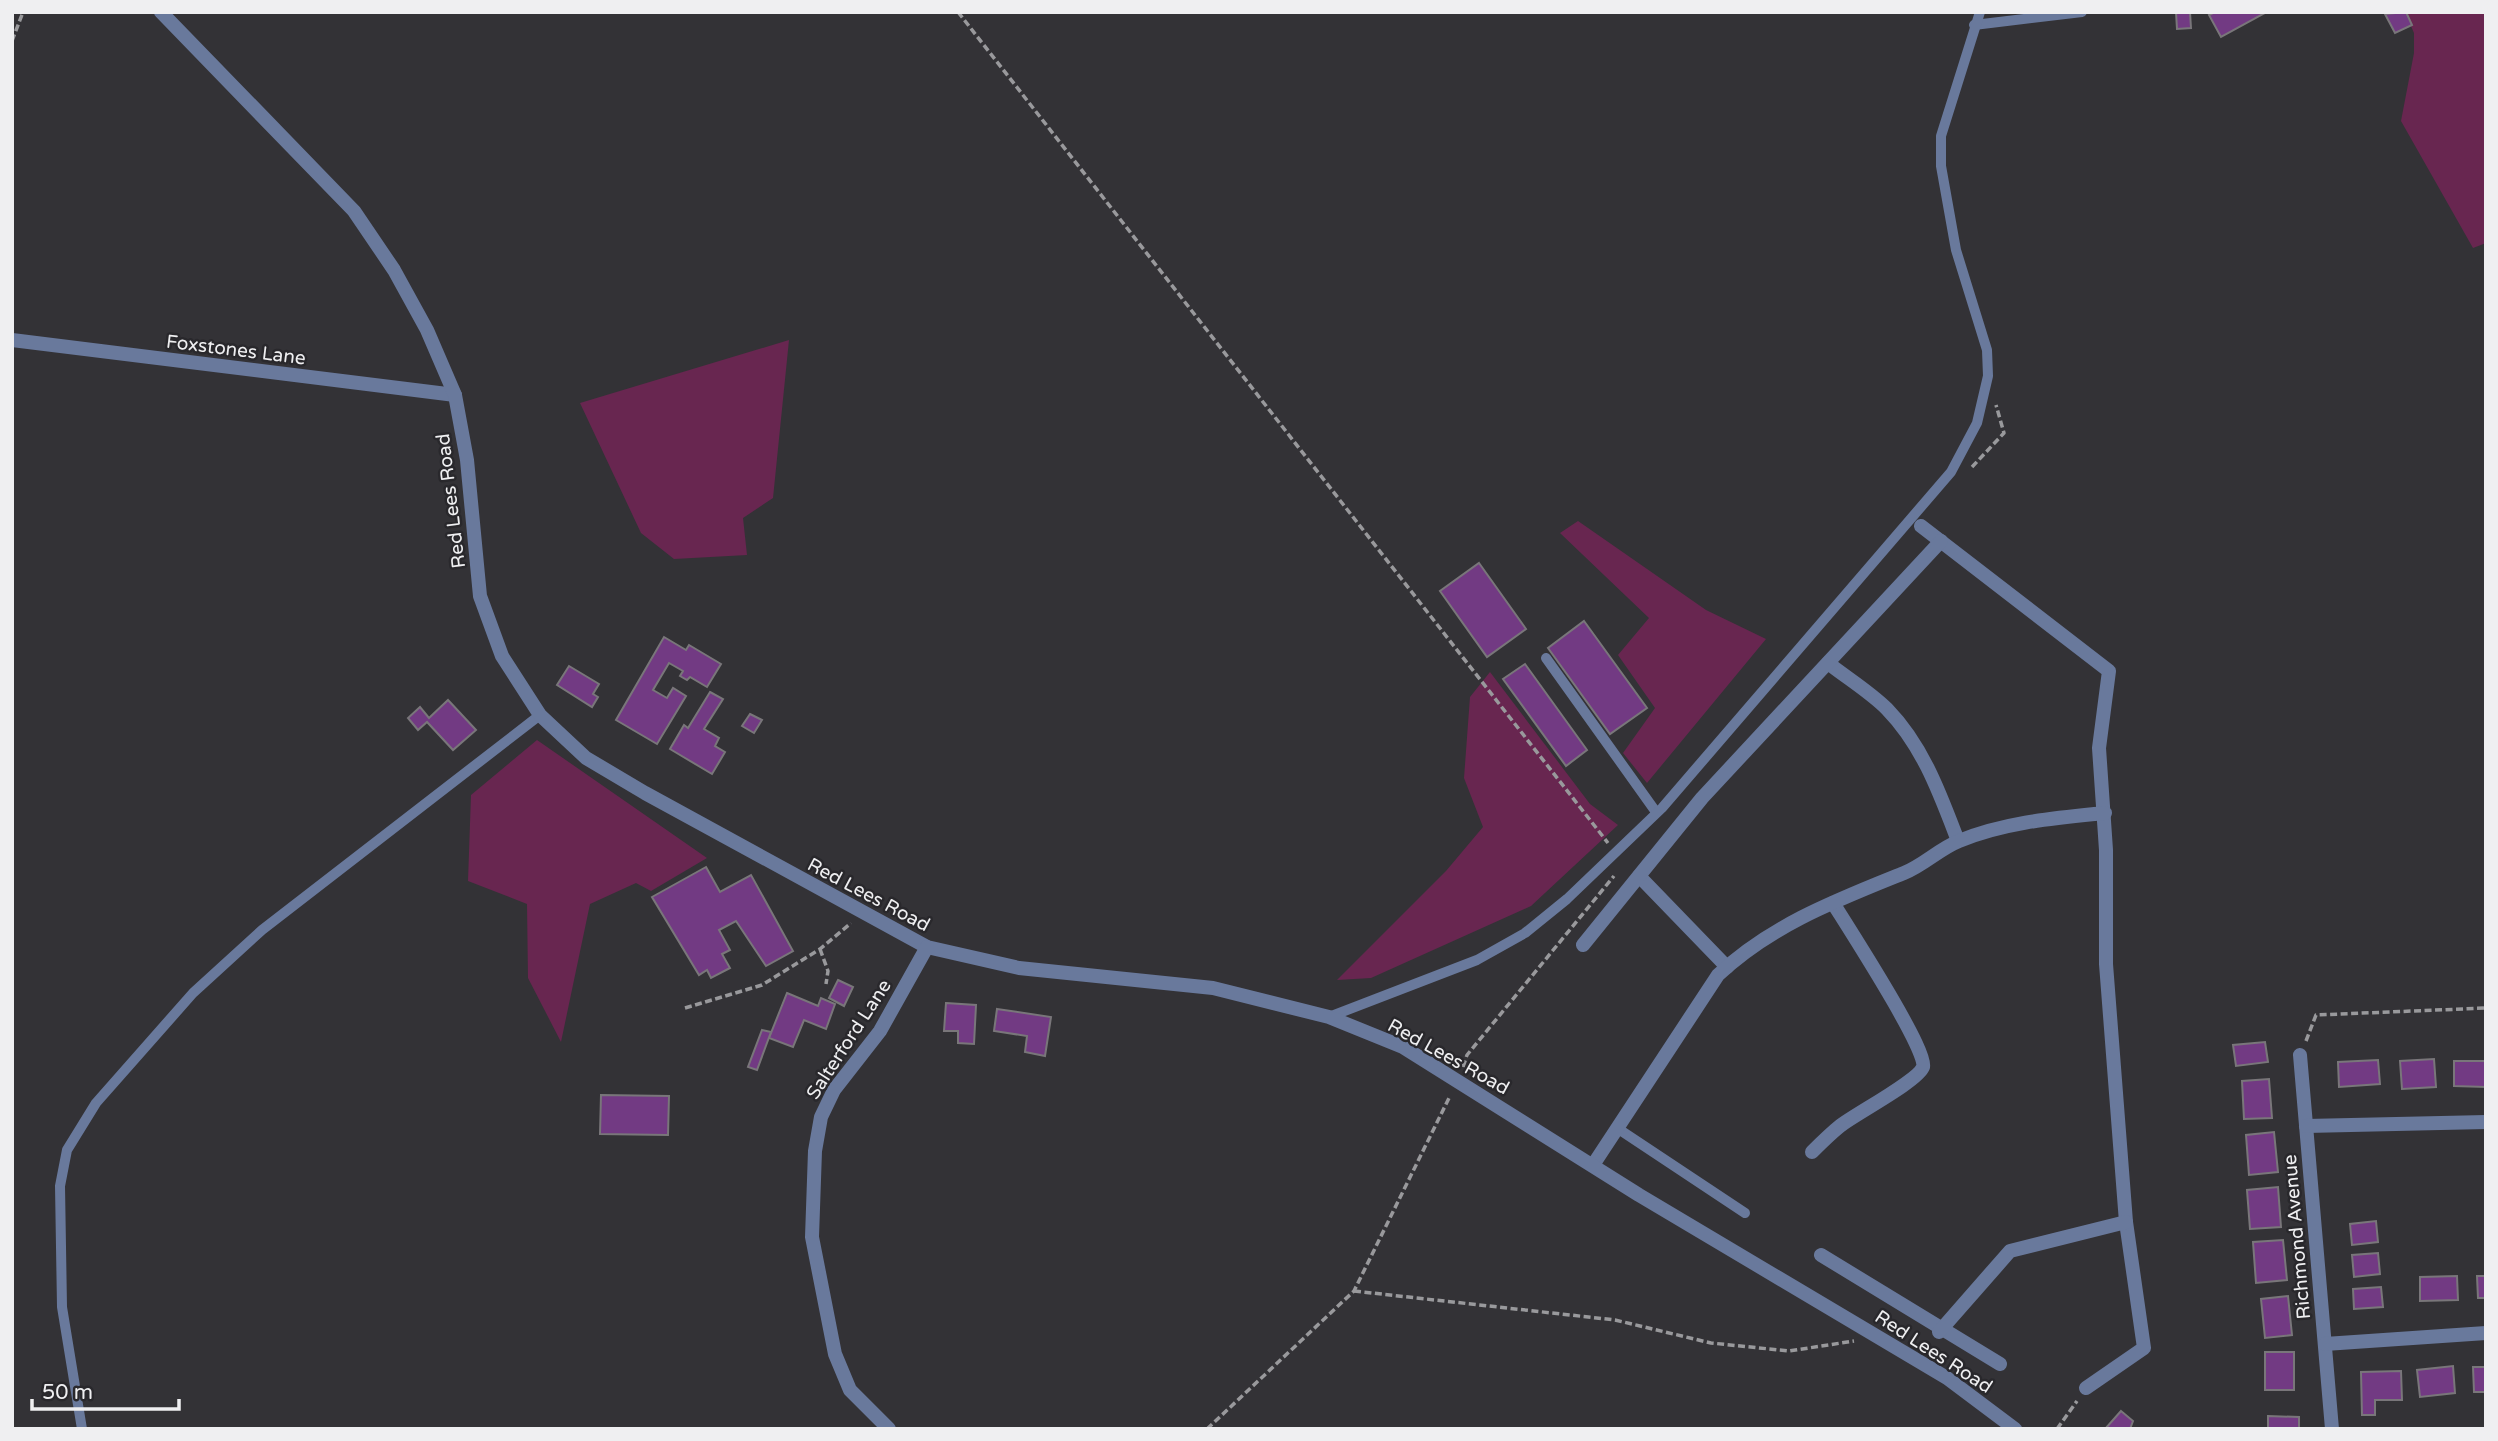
<svg xmlns="http://www.w3.org/2000/svg" width="2498" height="1441" viewBox="0 0 2498 1441" font-family="'Varela Round',sans-serif">
<style>
.green{fill:#682650}
.building{fill:#723a83;stroke:#79767a;stroke-width:2}
.lines{fill:none;stroke-linecap:round;stroke-linejoin:round}
.path{stroke:#99999c;stroke-width:3.5;stroke-dasharray:7 3.5;stroke-linecap:butt}
.service{stroke:#69799c;stroke-width:10}
.minor{stroke:#69799c;stroke-width:14}
.tertiary{stroke:#69799c;stroke-width:14}
.labels{text-anchor:middle;stroke-width:5;stroke-linejoin:round;paint-order:stroke}
.street-label{font-size:19px;fill:#efeff1;stroke:#29282c}
</style>
<rect width="100%" height="100%" fill="#333236"/>
<!-- green -->
<g class="green">
<polygon points="2405,12 2486,12 2486,243 2473,248 2401,121 2414,53 2414,33"/>
<polygon points="789,340 773,498 743,518 747,555 674,559 641,533 580,403"/>
<polygon points="1578,521 1706,610 1766,639 1647,783 1623,753 1655,708 1618,655 1649,618 1560,533"/>
<polygon points="1490,672 1590,804 1618,825 1531,906 1371,978 1337,980 1446,871 1483,827 1464,778 1470,697"/>
<polygon points="537,740 707,858 651,891 636,883 590,904 561,1042 528,978 527,904 468,881 471,795"/>
</g>
<!-- building -->
<g class="building">
<polygon points="2176,12 2190,12 2191,28 2177,29"/>
<polygon points="2406,12 2412,25 2395,33 2385,14"/>
<polygon points="2213,13 2265,12 2265,13 2221,37 2209,15"/>
<polygon points="1479,563 1526,629 1487,657 1440,591"/>
<polygon points="1584,621 1647,708 1610,734 1548,648"/>
<polygon points="664,637 686,650 689,645 721,664 707,687 690,677 687,680 680,676 683,671 669,663 653,690 667,698 673,688 686,696 657,744 616,720"/>
<polygon points="1525,664 1587,750 1566,766 1503,679"/>
<polygon points="569,666 599,684 593,694 598,697 592,707 557,685"/>
<polygon points="710,692 723,699 704,729 719,738 715,746 725,752 712,774 670,749 684,725 688,728"/>
<polygon points="448,700 476,730 453,750 427,722 418,730 408,718 420,707 429,718"/>
<polygon points="750,714 762,720 754,733 742,726"/>
<polygon points="706,867 720,892 751,875 793,951 766,966 736,921 719,930 730,950 722,954 730,968 711,978 707,970 699,975 652,897"/>
<polygon points="838,980 853,987 844,1006 829,998"/>
<polygon points="787,993 818,1006 821,998 835,1004 826,1029 804,1020 793,1047 769,1038"/>
<polygon points="946,1003 976,1005 974,1044 958,1043 958,1031 944,1031"/>
<polygon points="997,1009 1051,1017 1045,1056 1025,1052 1027,1036 994,1031"/>
<polygon points="762,1030 771,1032 757,1070 748,1067"/>
<polygon points="2265,1042 2268,1062 2236,1066 2233,1045"/>
<polygon points="2434,1059 2436,1087 2402,1089 2400,1061"/>
<polygon points="2378,1060 2380,1084 2339,1087 2338,1062"/>
<polygon points="2454,1061 2486,1061 2486,1087 2454,1086"/>
<polygon points="2269,1079 2272,1118 2244,1119 2242,1081"/>
<polygon points="601,1095 669,1096 668,1135 600,1134"/>
<polygon points="2274,1132 2278,1172 2249,1175 2246,1135"/>
<polygon points="2278,1187 2281,1227 2250,1229 2247,1190"/>
<polygon points="2376,1221 2378,1242 2352,1245 2350,1224"/>
<polygon points="2283,1240 2287,1280 2256,1283 2253,1242"/>
<polygon points="2378,1253 2380,1274 2354,1277 2352,1255"/>
<polygon points="2457,1276 2458,1300 2420,1301 2420,1277"/>
<polygon points="2477,1276 2486,1276 2486,1298 2478,1298"/>
<polygon points="2381,1287 2383,1307 2354,1309 2353,1289"/>
<polygon points="2288,1296 2292,1335 2265,1338 2261,1299"/>
<rect x="2265" y="1352" width="29" height="38"/>
<polygon points="2453,1366 2455,1393 2420,1397 2417,1370"/>
<polygon points="2473,1367 2486,1367 2486,1392 2474,1392"/>
<polygon points="2401,1371 2402,1400 2375,1400 2375,1415 2362,1415 2361,1372"/>
<polygon points="2121,1411 2133,1421 2130,1429 2105,1429"/>
<polygon points="2268,1416 2299,1417 2299,1429 2268,1429"/>
</g>
<g class="lines">
<!-- path -->
<g class="path">
<polyline points="958,12 1608,843"/>
<polyline points="12,41 23,12"/>
<polyline points="1972,467 2004,433 1996,405"/>
<polyline points="820,949 828,971 826,984"/>
<polyline points="685,1008 762,985 820,949 851,923"/>
<polyline points="2306,1041 2316,1015 2486,1008"/>
<polyline points="1463,1067 1467,1055 1614,876"/>
<polyline points="1354,1291 1615,1320 1711,1343 1789,1351 1854,1341"/>
<polyline points="1207,1429 1354,1291 1450,1096"/>
<polyline points="2057,1429 2077,1401"/>
</g>
<!-- service -->
<g class="service">
<polyline points="1974,25 2082,12"/>
<polyline points="1546,658 1656,812"/>
<polyline points="1329,1017 1477,960 1525,933 1567,899 1662,808 1951,472 1977,423 1988,376 1987,350 1956,250 1941,166 1941,136 1980,12"/>
<polyline points="1617,1128 1745,1213"/>
<polyline points="82,1429 62,1307 60,1186 67,1150 96,1103 193,993 262,930 540,715"/>
</g>
<!-- minor -->
<g class="minor">
<polyline points="12,340 455,395"/>
<polyline points="1921,526 2109,671 2099,748 2106,850 2106,964 2126,1222 2144,1348 2086,1388"/>
<path d="M1828,663C1847,678 1870,692 1887,709C1923,746 1940,794 1958,841"/>
<polyline points="1639,876 1727,967"/>
<polyline points="1583,945 1702,798 1941,541"/>
<polyline points="2300,1055 2332,1429"/>
<polyline points="2306,1126 2486,1122"/>
<path d="M1812,1152C1821,1143 1830,1134 1840,1126C1855,1114 1918,1081 1923,1067C1929,1052 1846,924 1833,903"/>
<path d="M1593,1165L1718,975C1771,925 1837,900 1904,873C1924,865 1939,849 1959,841C2005,822 2056,818 2105,813"/>
<polyline points="1821,1255 2000,1364"/>
<polyline points="1939,1332 2010,1251 2126,1222"/>
<polyline points="2325,1344 2486,1333"/>
</g>
<!-- tertiary -->
<g class="tertiary">
<polyline points="161,12 354,211 394,270 427,330 455,395 467,460 480,596 502,656 540,715 586,758 645,793 927,947 1019,968 1213,988 1329,1017 1403,1047 1639,1195 1947,1378 2015,1429"/>
<polyline points="889,1429 850,1390 835,1354 812,1237 815,1151 821,1117 834,1090 880,1031 927,947"/>
</g>
</g>
<g class="labels">
<!-- street labels -->
<g class="street-label">
<text transform="translate(236 349) rotate(7)" y="7">Foxstones Lane</text>
<text transform="translate(450 501) rotate(-97)" y="7">Red Lees Road</text>
<text transform="translate(869 894) rotate(28)" y="7">Red Lees Road</text>
<text transform="translate(848 1039) rotate(-57)" y="7">Salterford Lane</text>
<text transform="translate(1449 1056) rotate(29)" y="7">Red Lees Road</text>
<text transform="translate(2296 1237) rotate(-95)" y="7">Richmond Avenue</text>
<text transform="translate(1934 1351) rotate(33)" y="7">Red Lees Road</text>
</g>
</g>
<!-- border -->
<rect width="2498" height="1441" fill="none" stroke="#efeff1" stroke-width="28"/>
<!-- scale -->
<path d="M32 1399v10h147v-10" fill="none" stroke="#efeff1" stroke-width="3.5"/>
<text x="42" y="1399" font-size="21" fill="#efeff1" stroke="#29282c" stroke-width="5" paint-order="stroke">50 m</text>
</svg>
